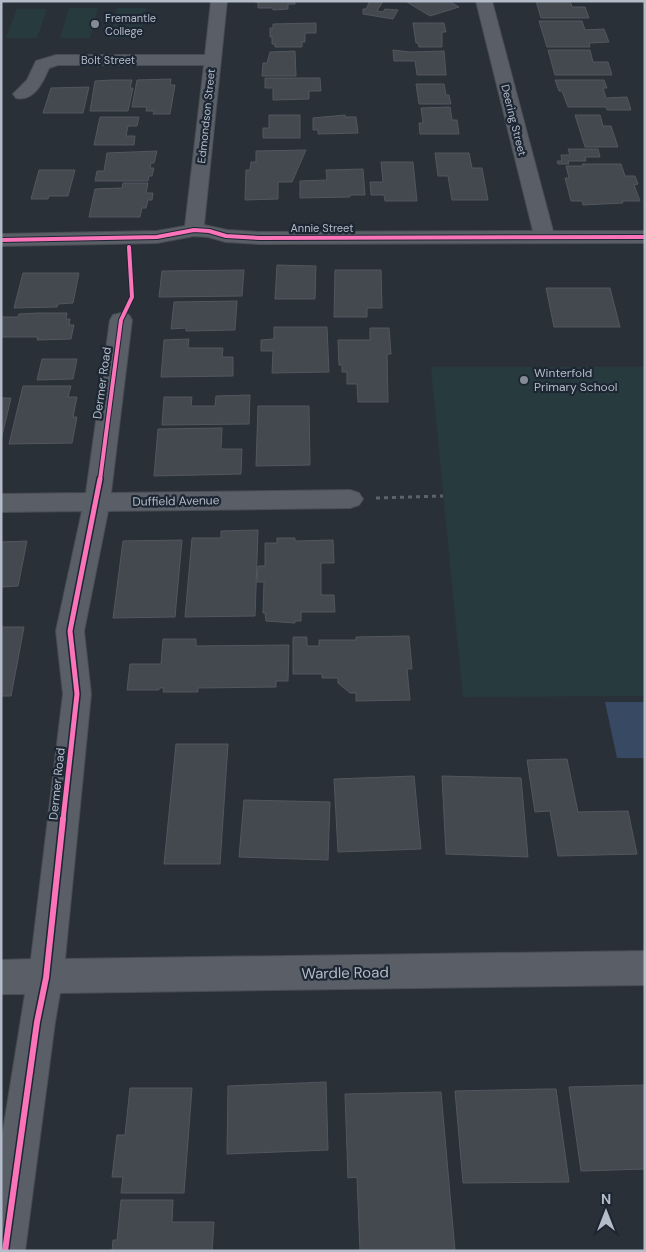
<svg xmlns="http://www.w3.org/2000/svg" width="646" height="1252" viewBox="0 0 646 1252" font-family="'DM Sans',sans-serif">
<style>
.green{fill:#273a3e}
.water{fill:#384963}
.building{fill:#444950;stroke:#52575f}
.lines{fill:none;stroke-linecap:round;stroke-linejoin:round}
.minor-casing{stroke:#484c53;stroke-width:2}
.path{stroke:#5d636a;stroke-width:3;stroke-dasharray:4 4;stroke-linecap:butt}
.minor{fill:#5a5e66;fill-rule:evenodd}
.cycleway-far2-casing{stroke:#1d2633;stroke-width:6}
.cycleway-far1-casing{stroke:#1d2633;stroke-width:8}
.cycleway-casing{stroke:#1d2633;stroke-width:9}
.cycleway-far2{stroke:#fb73b8;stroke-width:4}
.cycleway-far1{stroke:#fb73b8;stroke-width:5}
.cycleway{stroke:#fb73b8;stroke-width:6}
.poi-dot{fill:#848b96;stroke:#1d2633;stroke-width:2}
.labels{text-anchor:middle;stroke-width:4.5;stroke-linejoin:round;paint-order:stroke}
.far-poi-label{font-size:11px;fill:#b4bcc9;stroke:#1d2633;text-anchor:start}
.far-street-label{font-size:11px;fill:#b4bcc9;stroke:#1d2633}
.poi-label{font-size:12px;fill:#b4bcc9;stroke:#1d2633;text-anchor:start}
.street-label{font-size:12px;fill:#b4bcc9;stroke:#1d2633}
.near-street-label{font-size:15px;fill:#b4bcc9;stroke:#1d2633}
</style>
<rect width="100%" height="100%" fill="#2a3038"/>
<!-- green -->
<g class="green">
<polygon points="69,8 98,8 90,38 60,38"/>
<polygon points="117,8 146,8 140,38 110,38"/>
<polygon points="17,9 47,9 37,38 6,38"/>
<polygon points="431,367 645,367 645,696 463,697"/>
</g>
<!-- water -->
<polygon class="water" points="605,702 645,702 645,758 617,758"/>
<!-- building -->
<g class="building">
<polygon points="295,1 295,4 288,4 288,9 273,10 273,8 258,8 258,2 255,2"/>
<polygon points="370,1 383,1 377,11 383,12 385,9 398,10 393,19 363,14 363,9 366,9"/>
<polygon points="449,1 459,7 430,16 407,2"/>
<polygon points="536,1 570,1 572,7 585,7 589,18 541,18"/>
<polygon points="539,21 582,21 585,30 604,29 609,42 589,43 590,47 547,47"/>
<polygon points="316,23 316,33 305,33 305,42 302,42 302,47 275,47 275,44 272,44 272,37 270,37 270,28 273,28 273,24"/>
<polygon points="413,23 444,23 446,32 442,32 442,47 419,47 418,43 416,43"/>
<polygon points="393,50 410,52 444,51 446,75 417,75 415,61 394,61"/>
<polygon points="548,50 590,50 593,62 608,62 612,75 555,75"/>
<polygon points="295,51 296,76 262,76 263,63 267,63 270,52"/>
<polygon points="265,78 320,78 321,91 309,91 309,99 273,100 273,88 265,88"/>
<polygon points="171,79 170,85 175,85 170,114 153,114 154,111 146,111 147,107 132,107 137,80"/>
<polygon points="112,80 132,80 130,88 133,88 128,111 90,111 95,81"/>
<polygon points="555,80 604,80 607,88 603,88 606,98 627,97 631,110 607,110 606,107 568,107 562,91 559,91"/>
<polygon points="416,84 444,84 446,95 449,95 451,104 419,104"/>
<polygon points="89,87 83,113 43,113 51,88"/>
<polygon points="450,107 452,120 457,120 459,134 420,134 419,123 423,123 421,108"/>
<polygon points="269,115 300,115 300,138 263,138 263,128 269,128"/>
<polygon points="345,115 345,117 356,117 358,133 318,134 318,130 313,130 313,118"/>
<polygon points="575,115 600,115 603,126 611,126 618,147 585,147"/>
<polygon points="100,117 139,117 137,126 128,126 126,136 135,136 134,145 94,145"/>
<polygon points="568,149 598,149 600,157 585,157 586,161 568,161 569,164 558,164 557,161 562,161 561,155 570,155"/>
<polygon points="306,150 292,182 278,182 278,199 245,200 246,170 250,170 251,162 256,162 256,151"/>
<polygon points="157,151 154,163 151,163 150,168 154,168 152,176 149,176 148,181 95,181 97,171 104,171 107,153"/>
<polygon points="435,153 469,153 472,168 482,168 488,200 452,200 448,176 438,176"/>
<polygon points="381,162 413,162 417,201 385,201 384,195 371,195 370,182 383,182"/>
<polygon points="582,164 621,164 625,176 635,176 638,184 634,185 640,201 622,201 623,203 583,205 582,201 571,201 565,178 569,178 566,166 583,166"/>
<polygon points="363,169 365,195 350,195 350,197 300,198 300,181 327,180 326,170"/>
<polygon points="39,170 75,170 68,196 49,196 48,199 31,199"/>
<polygon points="123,183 148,183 146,193 153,193 152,200 148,200 146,208 142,208 140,217 89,217 95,189 122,188"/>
<polygon points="277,265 316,266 315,299 275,299"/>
<polygon points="244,270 242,296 159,297 162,271"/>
<polygon points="335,270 381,270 382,308 367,308 367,317 334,317"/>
<polygon points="23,273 79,273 73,303 58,304 57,307 14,308"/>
<polygon points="546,288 610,288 620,327 554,327"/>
<polygon points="237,301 235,330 186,331 186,328 171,329 174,302"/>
<polygon points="38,313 67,313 66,319 70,319 69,325 74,325 71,339 37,340 38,337 1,337 1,317 18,317 19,314"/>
<polygon points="274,327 327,327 329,372 272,373 273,351 261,351 261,340 274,339"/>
<polygon points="370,328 389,328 391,354 387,354 388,402 358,402 357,384 347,384 347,372 342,372 342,365 339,365 338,340 370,340"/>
<polygon points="189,339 188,348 223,348 222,357 233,357 233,376 161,377 164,340"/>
<polygon points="42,359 77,359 73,379 37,380"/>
<polygon points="23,386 71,386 68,397 77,397 73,417 77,417 72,443 9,444"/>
<polygon points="250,395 249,424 162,425 164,397 192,397 191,406 215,406 216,396"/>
<polygon points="1,398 11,398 1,440"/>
<polygon points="258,406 309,406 310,465 256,466"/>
<polygon points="222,428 221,449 242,449 241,474 154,476 158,429"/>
<polygon points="258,530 255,616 185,617 192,538 221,538 221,531"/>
<polygon points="277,538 295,538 295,541 333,540 334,563 321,563 321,595 334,595 335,612 301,612 301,621 295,621 295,623 266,621 265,613 263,613 264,582 257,582 258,566 265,566 265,543 277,543"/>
<polygon points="182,540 175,617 113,618 123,541"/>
<polygon points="27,541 18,586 1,587 1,542"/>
<polygon points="1,627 24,627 11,696 1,696"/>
<polygon points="409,636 412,669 407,669 410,700 356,701 356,693 350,693 338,683 338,678 322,678 322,674 293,674 293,637 307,637 307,646 319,646 319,640 356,640 356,637"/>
<polygon points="163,639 196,639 196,646 289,645 288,681 276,681 276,687 198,688 198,692 163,692 164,688 159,688 159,690 127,690 130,664 161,664"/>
<polygon points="176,744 228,744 220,864 164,864"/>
<polygon points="567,759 578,812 628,811 637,854 558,856 550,811 535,812 527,760"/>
<polygon points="414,776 421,849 338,852 334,779"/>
<polygon points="442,776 521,778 528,857 446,854"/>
<polygon points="244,800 330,802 328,860 239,857"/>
<polygon points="326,1082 328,1150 227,1154 228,1086"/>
<polygon points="645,1085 645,1169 581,1171 569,1087"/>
<polygon points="130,1088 192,1088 184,1193 121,1193 123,1177 112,1177 117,1135 125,1135"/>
<polygon points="545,1089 556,1089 569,1182 463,1183 455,1091"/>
<polygon points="441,1092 455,1251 360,1251 357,1177 348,1178 345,1094"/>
<polygon points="121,1200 173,1200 172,1222 214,1222 212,1251 112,1251 113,1240 117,1240"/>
</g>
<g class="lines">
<!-- minor casing -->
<g class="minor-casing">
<g id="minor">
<path d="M211,1H227L204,225L227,230L260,232L533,231L476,1H492L553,231H645V243L260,244L226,242L208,237L194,236L157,243L1,246V234L157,231L185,226L204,65H58L49,68C43,82 34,102 16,98L13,94L27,80L36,61L56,55H205Z"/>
<polygon points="121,313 129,315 132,320 111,493 350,490 359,493 363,499 359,505 350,508 108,511 84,631 91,694 65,959 645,951 645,985 60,993 55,1022 25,1251 1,1251 1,1143 25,994 1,994 1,960 31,959 63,694 56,631 82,511 1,512 1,494 86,493 110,320 113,315"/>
</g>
</g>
<!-- path -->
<polyline class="path" points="376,498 443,496"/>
<!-- minor -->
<use href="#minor" class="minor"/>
<!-- cycleway-far2 casing -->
<g class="cycleway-far2-casing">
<g id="cycleway-far2">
<polyline points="1,240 157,237 194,230 209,231 226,236 260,238 645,237"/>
<polyline points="100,480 121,320 132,297 129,247"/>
</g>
</g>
<!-- cycleway-far1 casing -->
<g class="cycleway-far1-casing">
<polyline id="cycleway-far1" points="63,820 77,694 70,631 100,479"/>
</g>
<!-- cycleway casing -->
<g class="cycleway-casing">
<polyline id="cycleway" points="5,1251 37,1022 46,978 63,819"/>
</g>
<!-- cycleway-far2 -->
<use href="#cycleway-far2" class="cycleway-far2"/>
<!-- cycleway-far1 -->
<use href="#cycleway-far1" class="cycleway-far1"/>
<!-- cycleway -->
<use href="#cycleway" class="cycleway"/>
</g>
<!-- markers -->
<g class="poi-dot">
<circle cx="95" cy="24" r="5"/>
<circle cx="524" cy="380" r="5"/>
</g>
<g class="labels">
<!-- far-poi labels -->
<g class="far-poi-label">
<text x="105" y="22">Fremantle<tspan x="105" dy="13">College</tspan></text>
</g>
<!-- far-street labels -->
<g class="far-street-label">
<text x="108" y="64">Bolt Street</text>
<text transform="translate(206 116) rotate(-84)" y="4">Edmondson Street</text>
<text transform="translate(514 120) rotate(76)" y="4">Deering Street</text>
<text x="322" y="232">Annie Street</text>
</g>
<!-- poi labels -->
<g class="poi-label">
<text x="534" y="377">Winterfold<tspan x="534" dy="14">Primary School</tspan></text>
</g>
<!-- street labels -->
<g class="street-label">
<text transform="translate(102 383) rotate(-82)" y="4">Dermer Road</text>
<text transform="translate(176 501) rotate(-1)" y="4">Duffield Avenue</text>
<text transform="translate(57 784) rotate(-84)" y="4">Dermer Road</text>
</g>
<!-- near-street labels -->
<g class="near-street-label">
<text transform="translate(345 973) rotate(-1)" y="5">Wardle Road</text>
</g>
</g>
<!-- border -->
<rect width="646" height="1252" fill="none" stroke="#b4bcc9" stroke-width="5"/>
<!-- north arrow -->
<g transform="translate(606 1212)" stroke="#1d2633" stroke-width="4" paint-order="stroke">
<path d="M0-4L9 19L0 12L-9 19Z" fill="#b4bcc9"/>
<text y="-8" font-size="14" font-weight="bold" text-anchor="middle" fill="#b4bcc9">N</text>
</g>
</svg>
